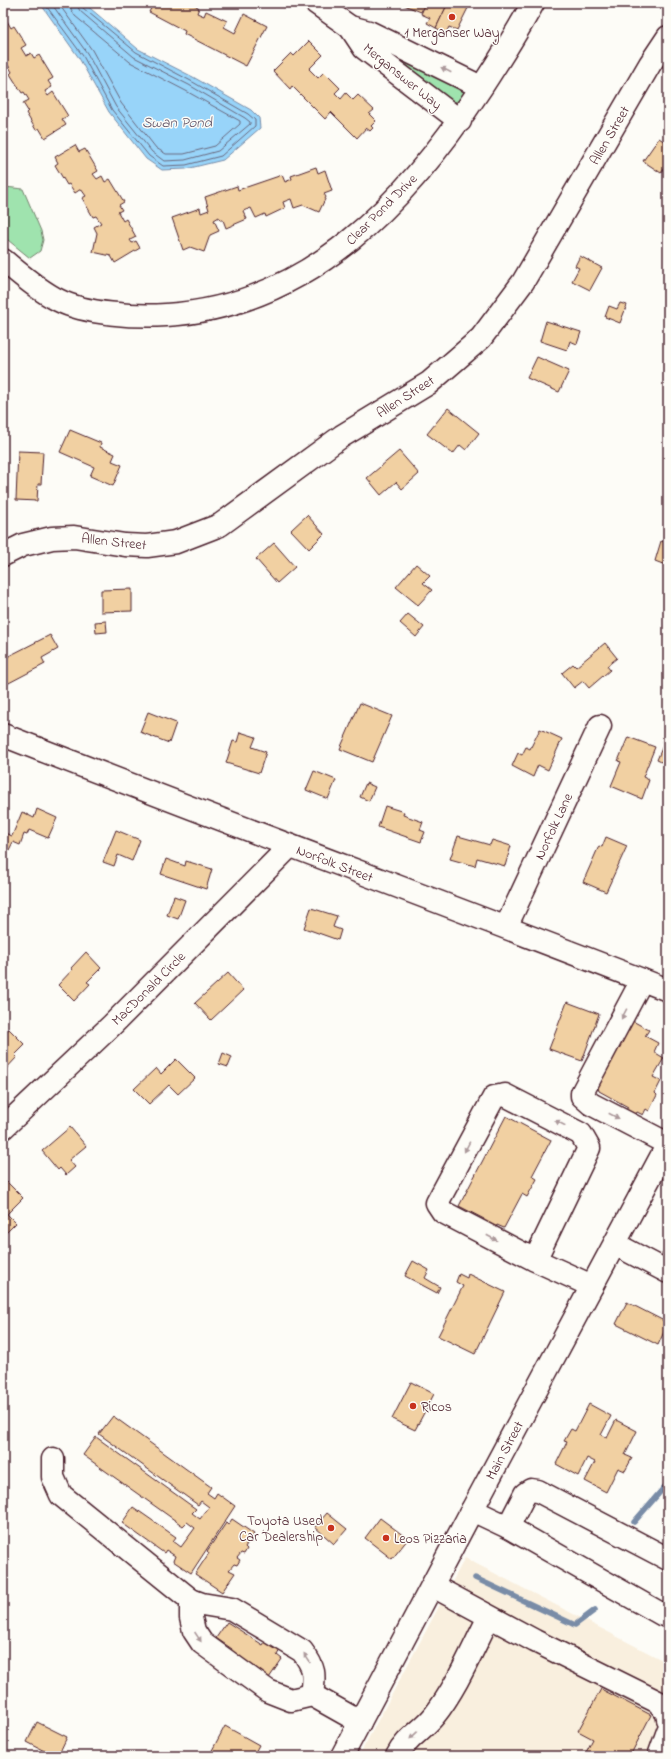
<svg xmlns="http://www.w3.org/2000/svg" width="671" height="1759" viewBox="0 0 671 1759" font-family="'Indie Flower',sans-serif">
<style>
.built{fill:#f9efde}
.green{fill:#9fe3ae;stroke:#74816c}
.water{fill:#98d4f9;stroke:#798ca7}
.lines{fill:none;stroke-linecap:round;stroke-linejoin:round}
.shore{stroke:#69677d;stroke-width:1}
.stream{stroke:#798ca7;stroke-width:5.5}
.building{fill:#f1d0a2;stroke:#4a1f2b}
.minor-casing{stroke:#4a1f2b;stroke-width:25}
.major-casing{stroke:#4a1f2b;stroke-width:25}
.minor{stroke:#fdfcf7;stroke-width:22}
.major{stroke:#fdfcf7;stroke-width:22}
.oneway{fill:#ac999b}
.poi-dot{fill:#c8321e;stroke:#fdfcf7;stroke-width:1.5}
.labels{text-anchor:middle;stroke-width:3;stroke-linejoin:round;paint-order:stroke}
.poi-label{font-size:14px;fill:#4a1f2b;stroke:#fdfcf7;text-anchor:start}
.street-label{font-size:14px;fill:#4a1f2b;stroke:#fdfcf7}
.water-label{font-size:15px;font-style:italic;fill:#615569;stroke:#fdfcf7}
</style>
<rect width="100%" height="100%" fill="#fdfcf7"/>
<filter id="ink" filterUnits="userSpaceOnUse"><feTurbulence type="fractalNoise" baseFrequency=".025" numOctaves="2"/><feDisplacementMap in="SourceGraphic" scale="8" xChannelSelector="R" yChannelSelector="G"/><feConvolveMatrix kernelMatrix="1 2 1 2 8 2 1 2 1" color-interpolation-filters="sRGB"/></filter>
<g filter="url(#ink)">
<!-- built -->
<polygon class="built" points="465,1558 668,1663 668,1756 359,1756"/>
<!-- green -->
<g class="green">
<polygon points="371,39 463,87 464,94 458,101 449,103"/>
<polygon points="3,183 5,187 23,189 41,231 43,240 40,251 30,258 3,236"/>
</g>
<!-- water -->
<polygon class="water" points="40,3 84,3 138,49 193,77 251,110 259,118 260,128 223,160 186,169 162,170 146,159 109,112 79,58"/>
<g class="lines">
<!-- shore -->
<g class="shore">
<polyline points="44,3 83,56 112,110 149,156 163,166 186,165 221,156 255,126 255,120 248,114 191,81 136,52 83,8 81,3"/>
<polyline points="51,3 87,53 116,107 152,152 164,161 185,160 218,151 250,124 250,122 245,118 189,85 134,57 80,11 76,3"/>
<polyline points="58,3 92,50 121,103 156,148 166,154 184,154 215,146 240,124 240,121 186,91 130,62 75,16 71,9 70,3"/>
</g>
<!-- stream -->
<g class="stream">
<polyline points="634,1522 668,1483"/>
<polyline points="475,1578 575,1625 595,1610"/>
</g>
</g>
<!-- building -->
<g class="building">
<polygon points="154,3 192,3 199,8 197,13 204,16 206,11 227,21 224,27 235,33 244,14 267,26 246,66 184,34 185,31 149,12"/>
<polygon points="399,3 425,3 421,12"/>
<polygon points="426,3 448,3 436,28 427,23 430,18 421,14"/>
<polygon points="448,3 462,3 461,5 468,8 457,30 449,27 446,33 436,28"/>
<polygon points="7,21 11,28 14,26 26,45 21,48 26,56 31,53 34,58 39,55 53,78 48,81 52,87 45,91 48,96 53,92 68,116 62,119 66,125 45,138 39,128 36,130 26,113 28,111 23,103 29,100 24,92 22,93 10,74 12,72 8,65 3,68 3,24"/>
<polygon points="309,41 323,55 309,69 318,78 324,72 340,88 335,93 341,99 346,93 353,100 358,95 374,110 369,114 376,121 371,126 373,128 370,131 366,128 357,138 331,112 325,119 292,86 290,89 273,71 291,53 294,56"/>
<polygon points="659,138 668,144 668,164 661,173 643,161"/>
<polygon points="75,145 79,152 85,149 98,171 93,174 97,179 102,176 105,182 110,179 124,202 119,205 122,210 118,212 123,221 126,219 136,237 130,240 132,243 136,241 140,248 115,263 111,256 93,252 97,233 94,227 101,223 96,216 93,217 82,198 86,196 81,189 75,193 69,184 67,185 55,165 58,163 55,157"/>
<polygon points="316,167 318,173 325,170 332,191 324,194 326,197 319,212 303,205 294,208 291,199 283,202 285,208 266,217 265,214 256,218 251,208 243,211 247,219 226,228 223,220 220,220 219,217 214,220 219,231 210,235 204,252 190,247 183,250 172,218 200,208 201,213 209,210 205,197 237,186 238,190 282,175 285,182 292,179 291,176"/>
<polygon points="580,256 602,268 590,290 572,281 579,268 575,266"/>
<polygon points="620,303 627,305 620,323 605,317 609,306 617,309"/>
<polygon points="546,321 581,332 577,344 570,341 567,350 540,341"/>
<polygon points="537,357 569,371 559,392 527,378"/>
<polygon points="448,408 479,433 466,450 460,445 453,454 427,434"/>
<polygon points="70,430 101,443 100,447 115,454 112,461 122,465 113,486 90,476 94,467 60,452"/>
<polygon points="18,451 43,452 41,484 38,484 37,501 16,500"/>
<polygon points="399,451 419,474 402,489 396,482 381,495 367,478"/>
<polygon points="307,515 324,534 309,549 291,530"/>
<polygon points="661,541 668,543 668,566 655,561"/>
<polygon points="274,543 295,567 277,583 256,559"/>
<polygon points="416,564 430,576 423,583 432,590 418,605 396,587"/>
<polygon points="132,589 132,611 101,612 101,590"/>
<polygon points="408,614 424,627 416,637 400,623"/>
<polygon points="106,621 107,632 96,633 95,622"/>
<polygon points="50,635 58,649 42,658 45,664 5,685 3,680 3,659"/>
<polygon points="605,643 617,658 607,666 610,670 589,688 583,681 574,688 562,673 573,664 576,667"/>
<polygon points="360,703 392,716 372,762 340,749"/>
<polygon points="148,712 176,723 169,743 140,732"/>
<polygon points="668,728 668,765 657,760 664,743 662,742"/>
<polygon points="540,729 562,739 548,770 538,765 533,777 512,766 518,753 522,755 526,747 530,749"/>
<polygon points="240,732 256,737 252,747 266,752 259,773 226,763 233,741 237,742"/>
<polygon points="628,737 655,747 643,777 649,780 642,799 611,786 621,762 618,761"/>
<polygon points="314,771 336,780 328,799 306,790"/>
<polygon points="366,783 375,787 369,801 360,797"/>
<polygon points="385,806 404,812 403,815 423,822 420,830 425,832 421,842 378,827"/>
<polygon points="37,809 57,818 48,838 29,830 27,835 24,834 20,845 13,842 8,852 3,849 3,837 5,833 12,836 22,812 34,818"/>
<polygon points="116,830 140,840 132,861 118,855 114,866 103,862"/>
<polygon points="458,836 490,845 492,840 511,846 505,866 477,858 475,866 450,859"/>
<polygon points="606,837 627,846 606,892 583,882 599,846 602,847"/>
<polygon points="166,859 185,866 186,861 212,869 206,889 161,874"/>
<polygon points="174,896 185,900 178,919 167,915"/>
<polygon points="311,908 337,916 333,927 341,930 338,940 304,928"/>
<polygon points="86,952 101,968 87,982 90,984 74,1001 58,985 73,969 71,968"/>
<polygon points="228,973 243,990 211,1020 195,1003"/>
<polygon points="567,1002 599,1014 582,1061 549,1049"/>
<polygon points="629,1019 649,1030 645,1036 658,1043 654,1052 664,1058 653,1077 661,1081 655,1093 657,1095 649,1111 646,1109 643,1115 637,1112 634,1118 624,1113 628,1107 599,1091 596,1080"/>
<polygon points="9,1029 25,1045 15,1055 17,1057 4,1071 3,1035"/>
<polygon points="223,1053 232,1057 228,1067 219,1064"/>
<polygon points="176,1059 195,1078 178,1094 169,1085 149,1104 134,1089 156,1068 161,1074"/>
<polygon points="506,1116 551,1140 532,1176 537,1179 527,1197 522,1194 504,1228 497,1225 491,1236 479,1229 484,1219 459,1206"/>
<polygon points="70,1127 86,1146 69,1160 75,1167 66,1175 60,1168 58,1170 42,1151"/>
<polygon points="7,1182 23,1198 7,1214 16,1223 3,1236 3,1186"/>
<polygon points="668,1243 668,1256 662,1254"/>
<polygon points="413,1261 429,1270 425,1278 440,1287 437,1293 405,1276"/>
<polygon points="459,1274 467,1278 468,1274 505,1292 475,1354 438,1336 463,1286 456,1282"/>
<polygon points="627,1302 668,1323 658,1345 616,1324"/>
<polygon points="411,1382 434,1394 415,1430 392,1419"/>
<polygon points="589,1404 611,1416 601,1435 607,1438 616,1420 637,1431 625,1455 632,1458 625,1471 618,1468 606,1492 585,1481 595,1462 587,1458 578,1476 556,1464 567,1442 564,1441 571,1429 575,1431"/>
<polygon points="113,1416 211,1487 207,1493 214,1498 217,1493 235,1506 191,1573 173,1561 175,1556 166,1550 164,1553 122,1523 133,1507 176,1537 173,1541 181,1547 195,1528 187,1522 183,1526 83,1455 96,1437 196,1509 192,1513 200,1519 209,1507 201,1501 198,1505 99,1434"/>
<polygon points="327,1513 347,1529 334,1544 315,1527"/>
<polygon points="380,1518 408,1539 392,1559 365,1538"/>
<polygon points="232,1519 254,1534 252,1537 254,1538 252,1543 249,1541 245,1547 247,1549 244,1554 241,1553 237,1558 240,1560 237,1565 234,1564 229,1570 235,1573 222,1592 195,1574 209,1553 207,1551 226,1523 228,1525"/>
<polygon points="227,1622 263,1645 266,1640 280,1650 277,1655 282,1659 269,1678 230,1652 232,1649 216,1638"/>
<polygon points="601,1689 651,1715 630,1756 584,1756 593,1739 578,1731"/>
<polygon points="37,1722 67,1737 58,1756 54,1756 27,1742"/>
<polygon points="225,1726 259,1745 253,1756 209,1756"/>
</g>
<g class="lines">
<!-- minor casing -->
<g class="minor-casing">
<g id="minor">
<polyline points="316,3 350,27 369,32 481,87"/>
<polyline points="350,27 364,48 460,121"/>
<path d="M3,260C20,274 38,290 58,300C85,314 136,317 166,315C310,306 407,201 481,88C499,60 517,33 533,3"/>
<polyline points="3,555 23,545 52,538 74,537 125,545 147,546 176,542 220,525 342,436 429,383 481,338 523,282 650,64 668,37"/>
<polyline points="506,927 600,726"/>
<polyline points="642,980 582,1093 582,1096 591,1104 668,1144"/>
<polyline points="3,1128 112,1025 290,846"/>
<polyline points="615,1244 668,1272"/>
<polyline points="535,1260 443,1212 437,1203 494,1097 505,1095 581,1134 589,1148 535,1260 592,1286"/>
<path d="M53,1459V1477L61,1495L191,1600L202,1604L232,1609L302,1651C315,1668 315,1674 312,1695"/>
<polyline points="472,1510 508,1527 663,1615 668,1614"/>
<polyline points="508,1527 525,1494 531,1490 538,1491 668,1559"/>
<polyline points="433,1586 535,1641 658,1702 667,1713 668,1719"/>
<polyline points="191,1600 191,1618 194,1631 202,1643 268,1691 291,1700 312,1695 360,1722"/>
<path d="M397,1756C406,1738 422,1731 434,1716C457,1687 472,1650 489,1617"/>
<polyline points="659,1756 668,1731"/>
</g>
</g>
<!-- major casing -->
<g class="major-casing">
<g id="major">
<path d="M3,735C224,822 447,904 668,990"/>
<polyline points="342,1756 472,1510 668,1144"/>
</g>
</g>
<!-- minor -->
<use href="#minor" class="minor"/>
<!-- major -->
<use href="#major" class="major"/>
</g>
<!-- one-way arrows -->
<defs><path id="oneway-solid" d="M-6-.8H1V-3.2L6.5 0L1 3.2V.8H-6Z"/></defs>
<g class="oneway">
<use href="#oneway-solid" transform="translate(446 70) rotate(-153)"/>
<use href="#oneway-solid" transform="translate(624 1014) rotate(118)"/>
<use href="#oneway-solid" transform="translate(614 1116) rotate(27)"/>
<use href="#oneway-solid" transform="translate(560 1123) rotate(-153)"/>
<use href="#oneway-solid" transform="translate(467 1147) rotate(118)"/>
<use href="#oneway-solid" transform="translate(492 1238) rotate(28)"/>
<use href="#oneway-solid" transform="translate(198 1637) rotate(56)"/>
<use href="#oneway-solid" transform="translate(307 1658) rotate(-123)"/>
<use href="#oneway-solid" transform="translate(414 1735) rotate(137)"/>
</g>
</g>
<!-- markers -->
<g class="poi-dot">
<circle cx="452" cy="17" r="4"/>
<circle cx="413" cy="1406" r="4"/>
<circle cx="331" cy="1528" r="4"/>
<circle cx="386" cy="1538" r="4"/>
</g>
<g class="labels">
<!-- poi labels -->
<g class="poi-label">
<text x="452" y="37" text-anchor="middle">1 Merganser Way</text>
<text x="421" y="1411">Ricos</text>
<text x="323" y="1525" text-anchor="end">Toyota Used<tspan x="323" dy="16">Car Dealership</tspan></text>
<text x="394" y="1543">Leos Pizzaria</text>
</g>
<!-- street labels -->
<g class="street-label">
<text transform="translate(403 76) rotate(39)" y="5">Merganswer Way</text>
<text transform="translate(609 135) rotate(-60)" y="5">Allen Street</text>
<text transform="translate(381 209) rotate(-45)" y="5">Clear Pond Drive</text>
<text transform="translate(405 396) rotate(-33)" y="5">Allen Street</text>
<text transform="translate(114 541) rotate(6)" y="5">Allen Street</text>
<text transform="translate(553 826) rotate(-65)" y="5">Norfolk Lane</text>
<text transform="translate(335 863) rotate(21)" y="5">Norfolk Street</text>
<text transform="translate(148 988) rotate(-45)" y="5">MacDonald Circle</text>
<text transform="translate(504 1450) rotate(-62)" y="5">Main Street</text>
</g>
<!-- water labels -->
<g class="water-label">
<text x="177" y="127">Swan Pond</text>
</g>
</g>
<!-- margin -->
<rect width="671" height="1759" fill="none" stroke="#fdfcf7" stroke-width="16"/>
<rect x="8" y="8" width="655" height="1743" fill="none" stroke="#4a1f2b" stroke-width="1.5" filter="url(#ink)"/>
</svg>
